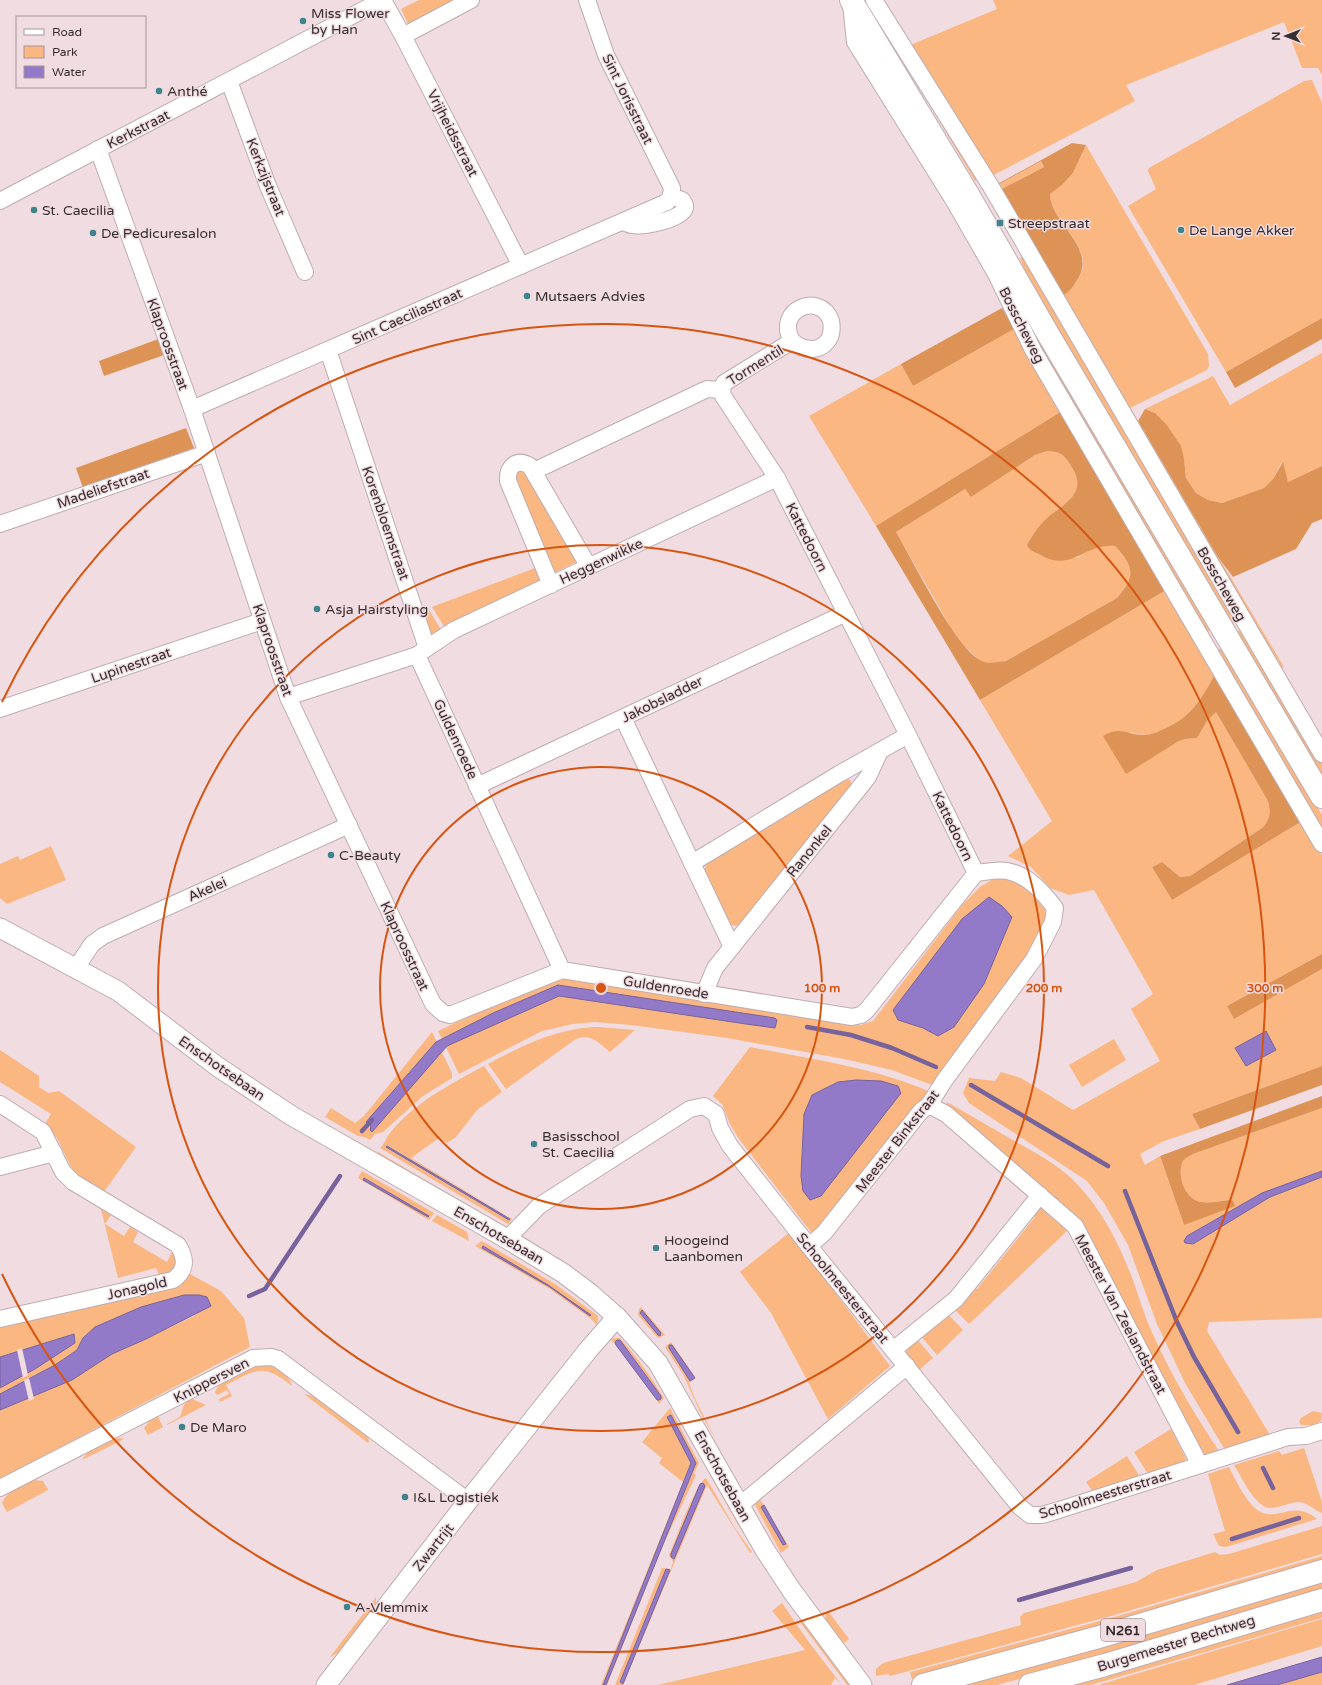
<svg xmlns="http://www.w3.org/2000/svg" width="1322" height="1685" viewBox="0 0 1322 1685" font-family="'Varela Round',sans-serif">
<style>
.green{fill:#fab781;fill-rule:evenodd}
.forest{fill:#dd9355;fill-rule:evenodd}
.water{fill:#937ac9;stroke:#77639b}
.pier{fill:#f0dce1}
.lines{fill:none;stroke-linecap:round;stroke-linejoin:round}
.stream{stroke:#77639b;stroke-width:4.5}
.minor-casing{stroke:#bfacb1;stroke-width:18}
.tertiary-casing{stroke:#bfacb1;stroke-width:21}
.secondary-casing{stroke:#bfacb1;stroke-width:24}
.primary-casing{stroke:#bfacb1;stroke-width:24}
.minor{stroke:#fff;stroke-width:16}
.tertiary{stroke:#fff;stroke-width:19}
.secondary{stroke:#fff;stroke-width:22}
.primary{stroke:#fff;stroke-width:22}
.ring{fill:none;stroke:#d65510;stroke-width:2}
.poi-dot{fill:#3d848d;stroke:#f0dce1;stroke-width:1.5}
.labels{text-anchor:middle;stroke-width:3;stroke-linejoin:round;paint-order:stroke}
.shield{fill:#f0dce1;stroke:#6e6265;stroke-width:1}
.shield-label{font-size:13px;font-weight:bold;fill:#362e30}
.poi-label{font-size:14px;fill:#362e30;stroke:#f0dce1;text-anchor:start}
.street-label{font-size:14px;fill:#362e30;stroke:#f0dce1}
.centre{fill:#d65510;stroke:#f0dce1;stroke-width:2}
.ring-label{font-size:12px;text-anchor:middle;font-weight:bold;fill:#d65510;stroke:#f0dce1;stroke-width:3;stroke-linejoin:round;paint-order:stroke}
</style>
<rect width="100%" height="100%" fill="#f0dce1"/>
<!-- green -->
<g class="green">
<polygon points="419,0 466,0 410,28 401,9"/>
<polygon points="993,0 1322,0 1322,75 1318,68 1302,68 1284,22 1126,85 1135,101 990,177 908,46 997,9"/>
<polygon points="864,36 1211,629 1207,633 1054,379"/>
<polygon points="893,43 978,179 975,181"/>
<polygon points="1312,80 1322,103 1322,318 1226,372 1128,206 1156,189 1148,171 1149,168 1304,81"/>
<path d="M1086,145L1208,354L1209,366L1207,370L1130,408L1284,667L1282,668L998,185L1041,161L1044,167L1002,189L1064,295C1069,292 1073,286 1077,281C1100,248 1050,224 1050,194L1062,185L1073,173Z"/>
<polygon points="1027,255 1236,621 1230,626 1031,287 1020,258"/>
<polygon points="1014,329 1062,411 876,526 809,416 901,364 913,386"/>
<polygon points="1322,353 1322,466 1288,482 1282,462 1273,479 1264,488 1222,503 1208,500 1196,493 1186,478 1184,459 1155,413 1145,409 1213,376 1230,405"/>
<path d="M1047,451C1061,452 1064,454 1071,466C1090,494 1062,504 1045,521C1037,528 1032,536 1027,545L1029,548L1077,558L1093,548L1104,545L1115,546C1134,566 1136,577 1117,598L1006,661L989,664L979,660L965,647L951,628L896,532L965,489L971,497L1035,455Z"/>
<polygon points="523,467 578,561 554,573 513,479 517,468"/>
<polygon points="535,568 541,583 445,628 432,607"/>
<path d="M1166,590L1215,674C1203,697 1191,717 1166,728C1160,731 1153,734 1146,735C1141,735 1135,733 1130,732L1140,765L1179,741L1185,739L1197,738L1207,721L1216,712L1268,801C1271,813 1270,820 1262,828L1190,876L1180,877L1162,862L1152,867L1172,900L1302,821L1322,855V954L1227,1006L1234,1019L1322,969V1066L1192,1114L1200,1129L1164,1141L1140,1154L1145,1165L1160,1156L1184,1225L1229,1200C1219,1201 1204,1205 1195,1200C1183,1194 1177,1173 1183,1161C1185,1158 1190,1156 1193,1154L1322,1108V1318L1209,1322L1207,1331L1270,1435L1225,1450L1185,1383L1157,1324L1128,1245L1104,1203L1087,1181L969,1103L963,1093L969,1078L995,1081L1001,1072L1021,1078L1073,1110L1160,1061L1131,1009L1153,994L1094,890L1069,895L1050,888L1031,867L1008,856L1052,821L980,700Z"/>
<polygon points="428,608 441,630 430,636 421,611"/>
<polygon points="1240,630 1244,632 1322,763 1322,782 1234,633"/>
<polygon points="1219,649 1223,649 1226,651 1322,815 1322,834 1218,651"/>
<polygon points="846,778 850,780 852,785 744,924 736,926 728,924 704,872 706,864 710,859"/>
<polygon points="51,846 66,880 7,904 0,898 0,864 18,856 20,860"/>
<polygon points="995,878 1012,879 1034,896 1045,910 1046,921 1034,946 932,1085 892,1070 844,1059 727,1038 631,1025 595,1022 573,1024 542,1031 459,1074 438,1031 550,979 565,978 861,1025 873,1021 962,905 980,887"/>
<path d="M598,1027L635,1030L610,1052C599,1043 591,1033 576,1039L506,1089L488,1064C524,1045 557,1028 598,1027Z"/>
<polygon points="432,1032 452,1073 452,1078 423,1096 383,1132 375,1134 370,1140 365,1137 358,1136 325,1117 331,1108 355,1123 364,1116"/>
<polygon points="1114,1039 1126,1060 1082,1087 1069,1065"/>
<path d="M750,1047C810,1059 872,1067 928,1091L819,1230L811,1232L739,1139L730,1124L722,1104L713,1096Z"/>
<polygon points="0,1050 39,1076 39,1087 48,1093 59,1091 136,1147 103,1193 74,1173 57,1138 45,1124 51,1114 0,1082"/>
<path d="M484,1066L502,1092L477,1110L456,1137L447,1143L439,1138L411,1158L512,1219L508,1224L380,1148C385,1143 386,1138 390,1133C415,1102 449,1085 484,1066ZM388,1146L510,1218V1219L386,1147Z"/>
<path d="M947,1102C971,1116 994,1129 1018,1143C1036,1153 1056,1164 1071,1178C1099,1205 1117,1239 1131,1275C1138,1293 1143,1312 1151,1330C1170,1373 1193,1412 1219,1451L1203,1455L1078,1223L946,1109Z"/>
<polygon points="378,1152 508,1229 506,1229 374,1157"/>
<path d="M362,1171L434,1213L429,1220L358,1178ZM364,1178L429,1216L428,1217L364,1180Z"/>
<polygon points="1040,1207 1067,1231 969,1324 953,1308 973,1287 977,1289 1035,1217 1031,1213 1035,1209"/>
<polygon points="101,1209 111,1215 105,1224 124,1236 130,1227 138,1232 133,1242 167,1262 172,1252 176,1257 175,1268 167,1274 159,1275 156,1268 118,1278"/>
<polygon points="437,1215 467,1232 469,1241 432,1221"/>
<polygon points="790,1232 890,1366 828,1419 771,1313 740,1272"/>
<path d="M482,1241L555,1284L598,1316L597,1325L590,1318L550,1289L475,1246ZM483,1246L548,1285L591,1315L590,1316L550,1287L482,1248Z"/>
<polygon points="190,1274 221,1291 244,1318 250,1347 0,1479 0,1410 72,1380 112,1354 146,1339 194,1316 184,1295 141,1307 95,1327 83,1338 77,1350 55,1365 0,1394 0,1388 35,1369 75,1343 74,1334 0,1357 0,1328 179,1282"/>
<polygon points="641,1307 665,1335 658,1338 638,1315 639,1309"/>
<polygon points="947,1313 963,1330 937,1355 919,1334"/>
<path d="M616,1338H620C637,1357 651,1377 664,1398L659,1404L657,1400H659L661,1396L631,1354L615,1342L616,1345L610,1339Z"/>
<polygon points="916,1338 933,1358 919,1370 906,1354 907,1346"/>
<polygon points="671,1342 695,1377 689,1383 696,1401 718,1444 700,1412 683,1374 665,1347"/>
<path d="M258,1365C273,1364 288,1370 292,1386C263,1363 257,1369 226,1385L232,1396L220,1402L219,1399L229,1394L227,1390L217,1395L215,1392L220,1383Z"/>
<polygon points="304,1394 314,1396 368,1435 369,1442 368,1443"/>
<polygon points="190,1398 206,1405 167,1425 167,1424 180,1417 184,1405"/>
<polygon points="670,1408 699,1463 694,1473 696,1475 664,1543 607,1685 606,1685 696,1463 671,1415 668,1416 691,1463 603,1685 601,1685 683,1482 659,1463 662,1458 642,1442"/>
<polygon points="1313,1411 1322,1413 1321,1421 1313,1425 1301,1425 1299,1422 1301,1418"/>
<polygon points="157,1415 163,1427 148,1435 144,1428 151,1419"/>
<polygon points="1171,1429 1186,1459 1183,1463 1148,1474 1134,1452"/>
<path d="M120,1438L124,1439L82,1460C88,1449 107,1438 120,1438Z"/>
<path d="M1304,1448L1322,1502V1513C1314,1510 1308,1503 1300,1502C1290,1502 1281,1507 1272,1508C1255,1509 1242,1477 1234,1465L1279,1451L1282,1455Z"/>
<polygon points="1127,1456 1140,1477 1093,1492 1086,1482"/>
<path d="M1229,1467C1235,1479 1245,1500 1256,1509C1277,1525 1292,1498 1317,1519L1226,1547L1219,1546L1213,1534L1225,1531L1208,1474Z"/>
<polygon points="710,1475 715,1476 755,1550 737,1523"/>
<path d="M706,1478L735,1528L752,1552L750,1553L707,1485L623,1685H615L662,1568L671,1569L673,1562L669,1555C675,1541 696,1483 706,1478ZM703,1483L705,1486L674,1559L671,1558V1554L700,1485ZM666,1569L669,1571L623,1684L620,1682Z"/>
<path d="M35,1480L43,1481L48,1490L7,1512L2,1503C7,1491 23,1483 35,1480Z"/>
<polygon points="758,1497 764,1505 761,1507 783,1545 786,1544 769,1513 789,1547 781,1553 753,1501"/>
<polygon points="1322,1526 1322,1554 1111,1616 890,1676 888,1674 876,1676 876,1669 883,1663 1021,1625 1020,1617 1024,1613 1136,1582 1157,1570 1215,1552 1220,1555 1229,1554"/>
<polygon points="1322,1556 1322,1562 1317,1561 1312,1563 1030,1647 912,1679 910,1672 1111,1618"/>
<polygon points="1322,1580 1322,1592 1118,1652 997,1685 954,1685"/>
<path d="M376,1597C376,1601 376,1605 374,1609C367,1622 343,1653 330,1657Z"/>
<polygon points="782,1603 808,1641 841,1684 835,1678 831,1685 658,1685 805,1650 772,1611"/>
<polygon points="1322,1609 1322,1618 1091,1685 1061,1685"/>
<polygon points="828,1611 849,1639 844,1643 825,1620 826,1613"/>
<polygon points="1322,1619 1322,1646 1194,1685 1098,1685"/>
<polygon points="800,1622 806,1622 854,1685 847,1685"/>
<polygon points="1322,1672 1322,1685 1277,1685"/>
</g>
<!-- forest -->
<g class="forest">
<path d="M1072,143L1086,145L1073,173L1062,185L1050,194C1050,224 1100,248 1076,282C1073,287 1069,292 1064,295L1002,189L1044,167L1041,161L998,185H996Z"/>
<polygon points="1002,308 1014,329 913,386 901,364"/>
<polygon points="1322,318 1322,339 1235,388 1226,372"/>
<polygon points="161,338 167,354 104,376 99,361"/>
<polygon points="1145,409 1155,413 1166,424 1181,446 1184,459 1186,478 1196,493 1208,500 1222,503 1264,488 1273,479 1283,462 1288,482 1322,466 1322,519 1312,523 1296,549 1233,577 1218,557 1138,421"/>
<path d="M1062,411L1166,590L980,700L876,526ZM1047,451C1061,452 1064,454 1071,466C1090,494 1062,504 1045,520C1037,528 1032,536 1027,545C1029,550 1034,552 1039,554C1073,574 1083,543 1115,546C1134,566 1136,577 1117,598L1006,661C997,662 988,665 980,660C955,647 912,559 896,532L965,489L971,497L1035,455Z"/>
<polygon points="186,428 194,448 83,488 76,468"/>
<path d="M1215,674L1302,821L1172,900L1152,867L1162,862L1180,877L1190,876L1262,828C1270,820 1271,813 1268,801L1216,712L1207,721L1197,738L1185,739L1179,741L1126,774L1103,736C1122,725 1128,736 1145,735C1152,735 1159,731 1166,728C1191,717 1203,697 1215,674Z"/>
<polygon points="1322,954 1322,969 1234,1019 1227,1006"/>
<polygon points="1322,1066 1322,1085 1200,1129 1192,1114"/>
<path d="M1322,1096V1108L1193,1154C1190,1156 1185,1158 1183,1161C1177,1173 1183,1194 1195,1200C1204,1205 1219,1201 1229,1200L1233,1201L1235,1206L1184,1225L1160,1156Z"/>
</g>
<!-- water -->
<g class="water">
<polygon points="989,897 1002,906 1012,917 984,984 954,1027 938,1036 923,1028 898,1020 893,1010 962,919"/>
<polygon points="558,985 775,1018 777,1020 775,1028 746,1024 559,996 447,1046 372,1132 370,1130 371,1126 366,1122 436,1042 493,1013"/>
<polygon points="1266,1031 1276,1050 1246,1066 1235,1048"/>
<polygon points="856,1080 881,1081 898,1086 901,1093 821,1196 810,1200 803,1191 801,1176 804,1114 812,1095 838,1082"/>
<polygon points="387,1146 510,1219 509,1220 386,1147"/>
<polygon points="1322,1171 1322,1177 1270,1197 1193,1244 1185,1243 1184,1241 1187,1236 1262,1193"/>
<polygon points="364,1178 429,1216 428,1217 363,1180"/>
<polygon points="483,1246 548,1285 591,1315 590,1316 550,1287 482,1248"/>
<polygon points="184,1295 199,1295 207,1297 211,1306 146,1339 112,1354 72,1380 0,1410 0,1394 55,1365 77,1350 83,1338 95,1327 141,1307"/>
<polygon points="642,1310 661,1333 660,1336 658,1335 640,1313"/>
<polygon points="74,1334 75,1343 35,1369 0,1388 0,1357"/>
<polygon points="617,1340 620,1340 661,1396 661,1399 659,1400 657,1400 616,1345 615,1342"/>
<polygon points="669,1345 672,1345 695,1378 690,1381 669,1348"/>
<polygon points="671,1415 696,1463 606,1685 603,1685 691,1463 667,1417"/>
<polygon points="703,1483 705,1486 674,1559 671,1557 671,1554 700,1484"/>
<polygon points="764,1505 786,1544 783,1545 761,1507"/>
<polygon points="666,1569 670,1570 623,1684 620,1682"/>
<polygon points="1322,1657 1322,1672 1277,1685 1227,1685"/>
</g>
<!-- pier -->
<g class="pier">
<polygon points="22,1348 28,1375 23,1378 17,1350"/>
<polygon points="29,1378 34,1399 29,1401 24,1380"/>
</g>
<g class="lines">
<!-- stream -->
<g class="stream">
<polyline points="807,1027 851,1035 892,1048 936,1067"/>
<polyline points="971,1085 1108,1166"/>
<polyline points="362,1131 372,1120"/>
<polyline points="1125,1191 1177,1322 1194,1357 1238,1432"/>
<polyline points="249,1296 265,1289 340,1176"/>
<polyline points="1263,1468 1273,1488"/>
<polyline points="1232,1539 1299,1518"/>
<polyline points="1019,1600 1131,1568"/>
</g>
<!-- minor casing -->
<g class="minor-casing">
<g id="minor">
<polyline points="383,0 403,36 521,266"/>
<polyline points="587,0 606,55 672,188 671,196"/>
<polyline points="874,0 990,185 1322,754"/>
<polyline points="851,4 855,42 954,201 996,274 1033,350 1322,844"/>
<polyline points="403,36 471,0"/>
<polyline points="229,81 268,186 305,272"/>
<polyline points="98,149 192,409 288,697 433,1004 443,1013 450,1015 562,970"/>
<polyline points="0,201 382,0"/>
<path d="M623,222C626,223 629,225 632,225C643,227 681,220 685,208C686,205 684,203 682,200L671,196"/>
<path d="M722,390L724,383L792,341C803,351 820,353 829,339C832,333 832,326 831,321C821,291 774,309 792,341"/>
<polyline points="192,409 667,202 671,196"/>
<polyline points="534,471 707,389 722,390 723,396 777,478 908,735 976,873"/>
<polyline points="0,524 207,453"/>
<path d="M551,585L508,481C507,466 517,458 530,466L589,567"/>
<polyline points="427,648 454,630 777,478"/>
<polyline points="417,655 562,970 852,1017 861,1015 867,1010 976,873"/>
<polyline points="288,697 417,655 427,648 328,350"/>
<polyline points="0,709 262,621"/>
<polyline points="623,718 732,947"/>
<polyline points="477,786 846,613"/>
<polyline points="692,863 839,774 908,735"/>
<polyline points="76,968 92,944 103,936 349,825"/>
<polyline points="704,994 715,968 868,777 880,751"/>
<path d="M0,1104L43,1132L63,1172L73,1182L178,1245C186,1258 187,1270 173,1280L0,1319"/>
<polyline points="929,1105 946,1114 1075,1226 1200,1465"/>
<polyline points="0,1167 54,1153"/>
<polyline points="507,1239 539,1206 690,1109 704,1106 716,1114 720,1128 730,1146 809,1246 1020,1507 1030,1515 1042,1515 1059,1510 1288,1437 1306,1436 1322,1431"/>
<path d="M809,1246L824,1233L921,1111L929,1105L944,1081L1034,959L1053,922L1055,908C1043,892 1028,875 1007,871C997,869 986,872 976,873"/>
<polyline points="893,1350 956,1299 1040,1195"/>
<polyline points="0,1488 253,1358 271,1357 278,1359 468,1501"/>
<polyline points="739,1506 907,1366"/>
</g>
</g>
<!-- tertiary casing -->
<g class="tertiary-casing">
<g id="tertiary">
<polyline points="0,928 118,991 218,1067 292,1116 507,1239 563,1273 591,1294 617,1317 658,1363 765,1550 792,1591 862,1685"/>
<polyline points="326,1685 468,1501 589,1349 617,1317"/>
</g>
</g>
<!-- secondary casing -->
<g class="secondary-casing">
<polyline id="secondary" points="851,0 969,196 1048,334 1322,797"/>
</g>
<!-- primary casing -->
<g class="primary-casing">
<g id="primary">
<polyline points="923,1685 1099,1637 1322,1571"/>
<polyline points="1030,1685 1105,1665 1322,1600"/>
</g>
</g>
<!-- minor -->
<use href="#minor" class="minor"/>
<!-- tertiary -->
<use href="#tertiary" class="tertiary"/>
<!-- secondary -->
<use href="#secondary" class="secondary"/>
<!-- primary -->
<use href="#primary" class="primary"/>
</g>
<!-- distance rings -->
<g class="ring">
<circle cx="601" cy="988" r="221"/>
<circle cx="601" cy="988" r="443"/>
<path d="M2 702A664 664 0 1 1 2 1274"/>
</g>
<!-- markers -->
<g class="poi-dot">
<circle cx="303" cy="21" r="4"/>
<circle cx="159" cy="91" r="4"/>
<circle cx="34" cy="210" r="4"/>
<rect x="996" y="219" width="8" height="8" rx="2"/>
<circle cx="1181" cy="230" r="4"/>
<circle cx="93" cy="233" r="4"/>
<circle cx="527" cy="296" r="4"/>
<circle cx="317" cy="609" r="4"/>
<circle cx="331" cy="855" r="4"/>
<circle cx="534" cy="1144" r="4"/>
<circle cx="656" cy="1248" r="4"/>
<circle cx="182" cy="1427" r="4"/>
<circle cx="405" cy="1497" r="4"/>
<circle cx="347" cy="1607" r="4"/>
</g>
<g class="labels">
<!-- shield labels -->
<rect class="shield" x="1101" y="1619" width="44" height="22" rx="3"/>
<g class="shield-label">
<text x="1123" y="1635">N261</text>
</g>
<!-- poi labels -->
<g class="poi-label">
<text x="311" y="18">Miss Flower<tspan x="311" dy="16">by Han</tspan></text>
<text x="167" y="96">Anthé</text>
<text x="42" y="215">St. Caecilia</text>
<text x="1008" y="228">Streepstraat</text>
<text x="1189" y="235">De Lange Akker</text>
<text x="101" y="238">De Pedicuresalon</text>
<text x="535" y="301">Mutsaers Advies</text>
<text x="325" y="614">Asja Hairstyling</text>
<text x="339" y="860">C-Beauty</text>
<text x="542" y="1141">Basisschool<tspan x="542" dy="16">St. Caecilia</tspan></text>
<text x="664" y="1245">Hoogeind<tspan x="664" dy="16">Laanbomen</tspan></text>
<text x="190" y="1432">De Maro</text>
<text x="413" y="1502">I&amp;L Logistiek</text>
<text x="355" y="1612">A-Vlemmix</text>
</g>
<!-- street labels -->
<g class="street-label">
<text transform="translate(628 99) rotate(64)" y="5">Sint Jorisstraat</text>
<text transform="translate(138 129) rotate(-27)" y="5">Kerkstraat</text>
<text transform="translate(453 133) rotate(63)" y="5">Vrijheidsstraat</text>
<text transform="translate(266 177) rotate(68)" y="5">Kerkzijstraat</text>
<text transform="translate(407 316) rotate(-24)" y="5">Sint Caeciliastraat</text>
<text transform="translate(1022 325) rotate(63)" y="5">Bosscheweg</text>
<text transform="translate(168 344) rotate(70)" y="5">Klaproosstraat</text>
<text transform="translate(755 365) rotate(-32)" y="5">Tormentil</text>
<text transform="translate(103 488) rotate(-19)" y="5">Madeliefstraat</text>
<text transform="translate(386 523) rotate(71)" y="5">Korenbloemstraat</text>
<text transform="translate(807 537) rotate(63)" y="5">Kattedoorn</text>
<text transform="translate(601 561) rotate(-25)" y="5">Heggenwikke</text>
<text transform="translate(1222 584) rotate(60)" y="5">Bosscheweg</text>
<text transform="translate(273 650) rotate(71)" y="5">Klaproosstraat</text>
<text transform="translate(131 665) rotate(-19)" y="5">Lupinestraat</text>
<text transform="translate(662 699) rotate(-26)" y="5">Jakobsladder</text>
<text transform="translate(456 739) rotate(65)" y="5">Guldenroede</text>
<text transform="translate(953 826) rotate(64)" y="5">Kattedoorn</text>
<text transform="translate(809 851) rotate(-51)" y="5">Ranonkel</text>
<text transform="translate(207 889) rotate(-24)" y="5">Akelei</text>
<text transform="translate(405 946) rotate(65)" y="5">Klaproosstraat</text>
<text transform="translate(666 987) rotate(9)" y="5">Guldenroede</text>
<text transform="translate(222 1068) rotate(35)" y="5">Enschotsebaan</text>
<text transform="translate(897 1141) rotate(-52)" y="5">Meester Binkstraat</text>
<text transform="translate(499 1235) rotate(30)" y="5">Enschotsebaan</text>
<text transform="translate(137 1288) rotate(-13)" y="5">Jonagold</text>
<text transform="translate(843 1288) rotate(51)" y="5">Schoolmeesterstraat</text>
<text transform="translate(1121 1314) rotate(62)" y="5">Meester Van Zeelandstraat</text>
<text transform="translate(211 1380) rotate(-27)" y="5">Knippersven</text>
<text transform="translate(723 1476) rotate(61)" y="5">Enschotsebaan</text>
<text transform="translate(1105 1494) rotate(-17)" y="5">Schoolmeesterstraat</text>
<text transform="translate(433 1547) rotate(-52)" y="5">Zwartrijt</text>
<text transform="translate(1176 1643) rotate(-17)" y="5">Burgemeester Bechtweg</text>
</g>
</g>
<circle cx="601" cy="988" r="6" class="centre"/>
<g class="ring-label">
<text x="822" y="992">100 m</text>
<text x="1044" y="992">200 m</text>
<text x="1265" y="992">300 m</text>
</g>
<!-- legend -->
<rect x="16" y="16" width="130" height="72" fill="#f0dce1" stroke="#a6969a"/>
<rect x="24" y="29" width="20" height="6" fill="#ffffff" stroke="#a6969a"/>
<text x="52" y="36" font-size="12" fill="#362e30">Road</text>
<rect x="24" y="46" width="20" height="12" fill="#fab781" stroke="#a6969a"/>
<text x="52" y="56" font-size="12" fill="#362e30">Park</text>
<rect x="24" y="66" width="20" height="12" fill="#937ac9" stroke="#a6969a"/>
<text x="52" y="76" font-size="12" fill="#362e30">Water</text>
<!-- north arrow -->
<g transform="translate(1286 36) rotate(270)" stroke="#f0dce1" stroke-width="3" paint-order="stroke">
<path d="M0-3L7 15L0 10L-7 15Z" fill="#362e30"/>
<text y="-6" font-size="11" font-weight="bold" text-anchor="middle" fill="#362e30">N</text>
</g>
</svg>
